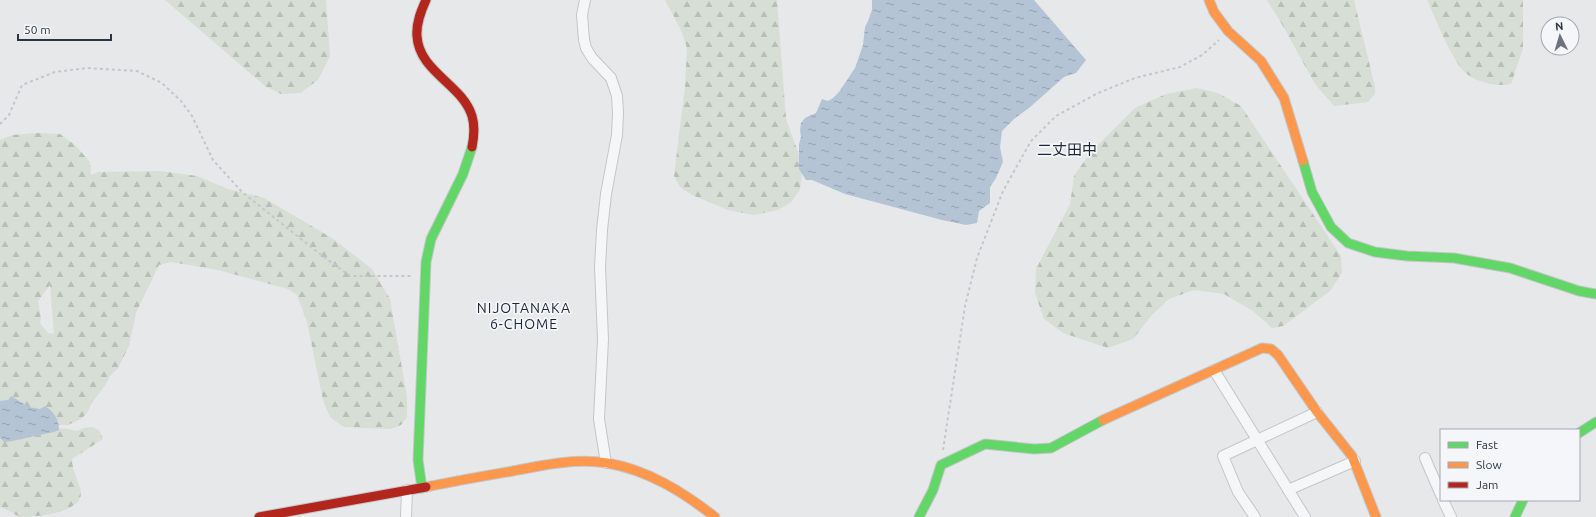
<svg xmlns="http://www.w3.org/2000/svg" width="1596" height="517" viewBox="0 0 1596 517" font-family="Ubuntu,'Noto Sans JP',sans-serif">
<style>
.forest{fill:url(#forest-firs);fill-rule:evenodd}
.water{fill:url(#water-ripples)}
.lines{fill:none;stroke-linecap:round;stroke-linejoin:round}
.street-casing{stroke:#c4c6c8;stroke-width:12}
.fast-casing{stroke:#c4c6c8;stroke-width:11}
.slow-casing{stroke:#c4c6c8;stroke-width:11}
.jam-casing{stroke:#c4c6c8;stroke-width:11}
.path{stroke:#c5c6ca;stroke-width:2;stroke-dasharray:3 3;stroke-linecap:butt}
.street{stroke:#f5f6f7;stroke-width:10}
.fast{stroke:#63d668;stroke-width:9}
.slow{stroke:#ff974d;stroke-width:9}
.jam{stroke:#b3261e;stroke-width:9}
.labels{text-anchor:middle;stroke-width:3.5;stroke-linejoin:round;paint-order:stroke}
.neighbourhood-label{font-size:14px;letter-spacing:1px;fill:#1d2536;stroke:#f4f6f9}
.quarter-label{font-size:15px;fill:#1d2536;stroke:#f4f6f9}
</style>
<defs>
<pattern id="forest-firs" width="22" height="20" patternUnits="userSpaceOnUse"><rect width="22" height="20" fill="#d6ded6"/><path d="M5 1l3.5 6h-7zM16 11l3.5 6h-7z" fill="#b8bfb9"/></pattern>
<pattern id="water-ripples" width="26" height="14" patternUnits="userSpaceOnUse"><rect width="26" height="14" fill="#b4c4d5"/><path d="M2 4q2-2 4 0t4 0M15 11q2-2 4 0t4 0" fill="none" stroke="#93a0af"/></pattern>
</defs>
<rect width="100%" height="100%" fill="#e6e8ea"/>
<!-- forest -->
<g class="forest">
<polygon points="165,0 326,0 330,56 318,80 300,93 281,94 265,86"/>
<polygon points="665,0 777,0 786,119 799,155 802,173 800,190 791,202 778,210 754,215 728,210 692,195 680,187 674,176 685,87 687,48 681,30"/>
<polygon points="1267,0 1354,0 1375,87 1375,94 1368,102 1334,106 1315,84 1283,26"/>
<path d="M1427,0H1523V48L1511,84C1497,87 1479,83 1467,74C1453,64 1435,17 1427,0Z"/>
<polygon points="1197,88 1218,93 1241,106 1341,256 1342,273 1330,291 1283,326 1272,328 1253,311 1224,294 1194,290 1169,299 1152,315 1133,339 1108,348 1063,333 1044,319 1035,293 1036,269 1070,204 1074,176 1090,153 1135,108 1166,94"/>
<path d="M37,133L60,134L75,145L90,162L91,175L98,172L160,171L197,176L228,189L264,198L332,238L372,269L390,299L407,397V417L401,425L390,429L344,427L330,417L323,400L307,322L297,295L288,289L218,270L171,262L159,265L136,313L129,346L118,368L110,376L106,384L91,404L87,413L81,419L68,425H55L0,406V140L12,135ZM50,285L54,334L48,333L40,323L41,319L38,301Z"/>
<path d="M92,427L99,430L103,439L72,459C72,473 81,484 81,494C80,513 36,517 22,517C17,517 7,509 0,507V433C25,431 52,424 77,431L84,428Z"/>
</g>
<!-- water -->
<g class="water">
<polygon points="872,0 1034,0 1086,60 1076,73 1064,77 1029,108 1014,119 1002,131 1000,147 1003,162 996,178 990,187 990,203 979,211 977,223 966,225 942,220 845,194 812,180 806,180 799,169 799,144 801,137 800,130 801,123 805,118 816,113 822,99 828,101 833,98 839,92 855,68 863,45 865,27 868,21 872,10"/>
<path d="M11,396L29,407L40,409L45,406C54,412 59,419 59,430C53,433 47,433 40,435C28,437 17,441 4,442L0,438V401L8,400Z"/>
</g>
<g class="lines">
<!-- street casing -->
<g class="street-casing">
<g id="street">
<polyline points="585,0 582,15 584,40 586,48 592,58 611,78 617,96 618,113 617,135 606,194 602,230 600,267 603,339 599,419 606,463"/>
<polyline points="1214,370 1305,517"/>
<polyline points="1425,458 1441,495"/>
<polyline points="1288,490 1355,461"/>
<polyline points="1443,500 1451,517"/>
<polyline points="406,517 407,490"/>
<polyline points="1255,517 1238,492 1223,456 1317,412"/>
</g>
</g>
<!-- fast casing -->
<g class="fast-casing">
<g id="fast">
<polyline points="1303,161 1312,192 1331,227 1348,243 1375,252 1407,256 1454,258 1510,268 1579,291 1596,294"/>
<polyline points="1579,433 1596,422"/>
<polyline points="422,488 418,460 426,262 431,239 463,174 472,147"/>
<polyline points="919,517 933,490 941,465 985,444 1034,449 1051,448 1103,420"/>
<polyline points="1515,517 1523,500"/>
</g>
</g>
<!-- slow casing -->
<g class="slow-casing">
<g id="slow">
<polyline points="1209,0 1214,12 1228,31 1261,61 1284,98 1303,161"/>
<polyline points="1103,420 1262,348 1271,349 1278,355 1317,412 1352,456 1376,517"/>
<path d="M426,487C455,481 484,476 513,471C543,465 576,458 607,463C648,470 683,492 715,517"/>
</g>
</g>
<!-- jam casing -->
<g class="jam-casing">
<g id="jam">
<path d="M426,0C421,11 416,23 417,36C419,72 462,84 472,116C475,126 474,137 472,147"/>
<polyline points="259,517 426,487"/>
</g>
</g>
<!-- path -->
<g class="path">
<polyline points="0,124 9,115 22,85 55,72 87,68 137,71 162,83 181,101 192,116 213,160 242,192 320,254 350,276 412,276"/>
<polyline points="943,450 965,306 977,258 1003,191 1031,141 1056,116 1098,93 1135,78 1180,67 1202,55 1219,40"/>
</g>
<!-- street -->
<use href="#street" class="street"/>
<!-- fast -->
<use href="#fast" class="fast"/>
<!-- slow -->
<use href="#slow" class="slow"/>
<!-- jam -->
<use href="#jam" class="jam"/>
</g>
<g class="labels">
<!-- neighbourhood labels -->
<g class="neighbourhood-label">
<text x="524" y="313">NIJOTANAKA<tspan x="524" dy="16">6-CHOME</tspan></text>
</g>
<!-- quarter labels -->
<g class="quarter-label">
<text x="1067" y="155">二丈田中</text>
</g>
</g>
<!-- legend -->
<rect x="1440" y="429" width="140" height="72" fill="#f4f6f9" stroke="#a4a8b1"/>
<rect x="1448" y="442" width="20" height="6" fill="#63d668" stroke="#a4a8b1"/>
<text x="1476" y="449" font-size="12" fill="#2b3445">Fast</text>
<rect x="1448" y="462" width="20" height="6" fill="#ff974d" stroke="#a4a8b1"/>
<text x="1476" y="469" font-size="12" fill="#2b3445">Slow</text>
<rect x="1448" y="482" width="20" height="6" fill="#b3261e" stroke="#a4a8b1"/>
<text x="1476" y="489" font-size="12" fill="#2b3445">Jam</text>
<!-- north arrow -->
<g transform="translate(1560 36) rotate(355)"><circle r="19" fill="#f4f6f9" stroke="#a4a8b1"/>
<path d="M0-3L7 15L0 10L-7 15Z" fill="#6c737f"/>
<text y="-6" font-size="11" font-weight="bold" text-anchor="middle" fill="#2b3445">N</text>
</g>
<!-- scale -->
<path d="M18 34v6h93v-6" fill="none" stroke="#2b3445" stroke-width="2"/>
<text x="24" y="34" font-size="12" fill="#2b3445" stroke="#f4f6f9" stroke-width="3" paint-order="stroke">50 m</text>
</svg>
